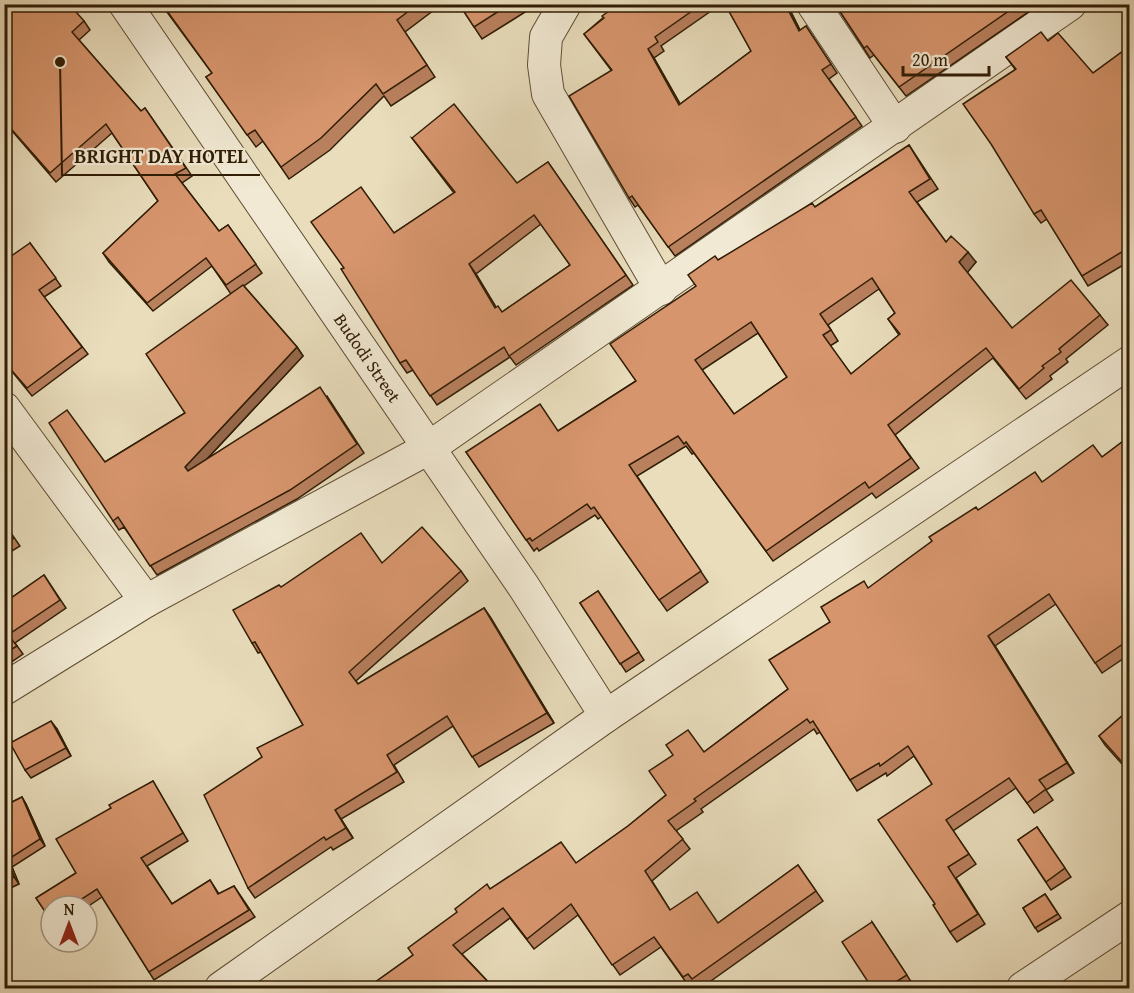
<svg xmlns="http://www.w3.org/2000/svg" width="1134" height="993" viewBox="0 0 1134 993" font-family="'Gentium Book Plus',serif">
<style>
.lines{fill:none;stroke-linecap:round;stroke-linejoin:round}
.street-casing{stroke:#5e4d33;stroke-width:34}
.street{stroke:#f1e9d3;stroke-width:32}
.wall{fill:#b9805e;stroke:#301d05;stroke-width:1.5;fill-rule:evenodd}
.shaded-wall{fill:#96684c;stroke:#301d05;stroke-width:1.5}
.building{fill:#d7956d;stroke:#301d05;stroke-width:1.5;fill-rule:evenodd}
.labels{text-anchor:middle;stroke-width:4.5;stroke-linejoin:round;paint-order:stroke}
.street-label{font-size:18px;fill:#301d05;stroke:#f1e9d3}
.leader{fill:none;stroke:#301d05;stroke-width:2}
.callout-dot{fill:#301d05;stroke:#f1e9d3;stroke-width:2}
.callout-label{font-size:20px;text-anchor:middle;font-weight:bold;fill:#301d05;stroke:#f1e9d3;stroke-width:4.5;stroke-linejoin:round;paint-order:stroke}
</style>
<rect width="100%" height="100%" fill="#e9ddbc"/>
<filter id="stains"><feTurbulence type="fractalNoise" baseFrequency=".00333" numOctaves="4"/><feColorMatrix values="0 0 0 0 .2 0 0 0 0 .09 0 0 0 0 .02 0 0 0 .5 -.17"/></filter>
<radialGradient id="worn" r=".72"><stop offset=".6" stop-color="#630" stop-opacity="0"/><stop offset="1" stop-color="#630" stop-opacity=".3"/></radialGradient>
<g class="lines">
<!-- street casing -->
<g class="street-casing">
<g id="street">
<path id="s1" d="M125,4L524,587L606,716"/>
<polyline points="565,4 546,37 544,65 548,94 661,289"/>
<polyline points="813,4 895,127"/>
<polyline points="4,408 146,601"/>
<polyline points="4,689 146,601 427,449 1070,4"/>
<polyline points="221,988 606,716 1130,362"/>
<polyline points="1023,988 1130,917"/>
</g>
</g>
<!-- street -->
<use href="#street" class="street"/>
</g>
<!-- wall -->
<g class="wall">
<polygon points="4,4 84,21 90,30 79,40 141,111 145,108 192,176 182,183 219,231 228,225 262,273 244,286 297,347 303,356 208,458 327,396 364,453 297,499 157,575 124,527 119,530 113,521 105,462 185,413 231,294 212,266 153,311 109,262 103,253 158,201 112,133 56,182 13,132 10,135 4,128"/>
<polygon points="161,4 442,4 405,32 435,77 391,106 384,96 330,150 289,179 263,141 256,147 206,77 212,73"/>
<polygon points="459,4 527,4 530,9 482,39"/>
<polygon points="619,4 721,4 661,46 664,51 654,58 680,104 751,51 725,4 787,4 800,30 806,26 837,73 829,79 862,126 675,256 638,205 635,207 629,198 611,70 584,34"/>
<polygon points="835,4 1040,4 906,96 874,55 870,58"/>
<polygon points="1048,41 1093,73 1130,46 1130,261 1088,286 1047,219 1041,223 1034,214 1015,69 1006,57"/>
<path d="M412,138L517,183L548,162L633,285L516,365L510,357L437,405L413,370L407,373L400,363L394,233L454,193ZM541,224L570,265L502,312L496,307L476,274Z"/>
<path d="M909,145L938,189L917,202L946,242L976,262L967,272L1012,328L1100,315L1108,325L1066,359L1068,362L1050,376L1052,379L1026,399L993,358L895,435L919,468L876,498L872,493L773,561L694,453L692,454L686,446L637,476L708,582L667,611L601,517L598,519L595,515L539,551L537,548L534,551L466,452L558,431L636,381L696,286L718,260L815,207ZM879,289L895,313L888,319L899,335L851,374L830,346L838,341L828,325ZM758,333L787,377L734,414L702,370Z"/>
<polygon points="30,243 61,286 44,297 88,354 32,396 6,364 8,362"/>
<polygon points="1130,436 1130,654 1102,673 1056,604 995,646 1074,773 1046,790 1053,800 1034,813 1016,788 953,831 976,864 956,878 985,924 957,942 950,932 935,904 932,784 914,756 887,776 886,773 857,791 820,732 817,734 814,729 701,809 703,812 676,831 690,849 652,881 670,910 718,923 798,865 823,901 701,988 699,988 696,984 690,988 661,947 620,975 578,915 534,949 510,918 462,954 494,988 367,988 413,955 490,889 576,863 628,826 666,795 704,752 788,689 830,622 869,588 978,510 1102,457"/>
<polygon points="4,523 20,546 4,556"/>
<polygon points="382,563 461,571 468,581 356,681 358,684 484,608 554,723 479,767 453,726 394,765 404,782 341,819 353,838 333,850 331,847 255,898 248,888 262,757 303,725 261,652 258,653 252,643 281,587"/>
<polygon points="44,575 66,608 15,643 23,654 4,667 4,603"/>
<polygon points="598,591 644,660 626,672 580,603"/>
<polygon points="1130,709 1130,773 1105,745 1099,736"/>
<polygon points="57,729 71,756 31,778 25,770"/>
<polygon points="153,781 188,841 147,866 172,904 210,880 219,894 234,886 255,917 154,980 102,897 87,907 87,906 51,906 51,920 36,898 76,873 111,808"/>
<polygon points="22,797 26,804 45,846 12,867 19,884 4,891 4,806"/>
<polygon points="1037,827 1071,877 1051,890 1018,840"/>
<polygon points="1045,894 1061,918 1038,932 1023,908"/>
<polygon points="872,922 912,983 904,988 872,988"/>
</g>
<!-- shaded-wall -->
<g class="shaded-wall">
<polygon points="785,4 787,4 805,40 799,31"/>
<polygon points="648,49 654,58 686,114 679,105"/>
<polygon points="968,252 976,262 967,273 959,262"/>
<polygon points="469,264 476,274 502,318 495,308"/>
<polygon points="297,347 303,356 191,476 185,467"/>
<polygon points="484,608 491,618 554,723 547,713"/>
<polygon points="988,636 995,646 1074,773 1067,763"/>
<polygon points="51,721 57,729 71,756 66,748"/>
<polygon points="22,797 26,804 45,846 40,839"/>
<polygon points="335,810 341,819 353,838 346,828"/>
<polygon points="7,860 12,867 19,884 14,877"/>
</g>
<!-- building -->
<g class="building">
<polygon points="4,4 69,4 84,21 72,32 141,111 145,108 186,168 175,174 219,231 228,225 256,264 226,285 206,258 147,303 103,253 158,201 106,124 50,173 7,124 4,125"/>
<polygon points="162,4 418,4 397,20 427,65 383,94 376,84 321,138 281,167 255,130 247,135 206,77 212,73"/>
<polygon points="459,4 510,4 474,27"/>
<polygon points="619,4 702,4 655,37 658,42 648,49 679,105 751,51 725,4 785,4 799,31 806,26 831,64 822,70 856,117 668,247 632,196 629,198 569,96 612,70 584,34 604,18 602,16"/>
<polygon points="835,4 1019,4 899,87 867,46 864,48"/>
<polygon points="1041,32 1048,41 1058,33 1093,73 1130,46 1130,247 1082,276 1041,210 1034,214 991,144 963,104 1016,69 1006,57"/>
<path d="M454,104L517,183L548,162L626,275L509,356L504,347L430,396L406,360L400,363L341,269L344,268L311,222L361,187L394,233L455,192L412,138ZM534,215L570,265L502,312L498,306L495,308L469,264Z"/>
<path d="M909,145L930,179L909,192L946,242L951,236L968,252L959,262L1012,328L1071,280L1100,315L1059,349L1061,352L1042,366L1044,368L1019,389L986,348L888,425L911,458L869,488L865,482L766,551L686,442L684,444L678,436L629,465L701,571L659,600L594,507L591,509L587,504L532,541L530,538L526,540L466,452L540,404L558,431L636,381L610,344L696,286L688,275L715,256L718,260L812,203L815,207ZM872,278L895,313L888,319L900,334L851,374L823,335L831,330L820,314ZM751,322L787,377L734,414L695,360Z"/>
<polygon points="30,243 56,278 39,290 82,347 27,388 6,364 9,361 4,356 4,261"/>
<polygon points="243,285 297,347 185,467 188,471 320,387 357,444 290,490 150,566 118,517 113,521 49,423 67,410 105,462 185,413 146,354"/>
<polygon points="1130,436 1130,639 1095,663 1049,594 988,636 1067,763 1039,780 1046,789 1027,803 1009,778 946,820 969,854 948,867 978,914 950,932 933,905 935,904 878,820 932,784 908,746 880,766 879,763 850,780 813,721 810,723 807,719 694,799 696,801 668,821 683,839 645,871 670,910 697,892 718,923 798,865 816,891 692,979 688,974 683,977 654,937 612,965 571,904 527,939 503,908 453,945 491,985 487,988 367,988 413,955 408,948 457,912 455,909 487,884 490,889 561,842 576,863 628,826 666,795 649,771 673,755 666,745 688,730 704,752 788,689 769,660 830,622 821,607 864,581 868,588 932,541 929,537 976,507 978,510 1035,472 1042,482 1093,445 1102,457"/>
<polygon points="4,524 14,538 4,544"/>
<polygon points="422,527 461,571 349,672 358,684 484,608 547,713 472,757 447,716 387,755 397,772 335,810 346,828 326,840 324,837 248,888 204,795 262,757 257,748 303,725 255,642 252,643 233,610 279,585 281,587 361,533 382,563"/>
<polygon points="44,575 60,600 8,635 17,646 4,654 4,603"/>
<polygon points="598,591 639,652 620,664 580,603"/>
<polygon points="1130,709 1130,771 1099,736"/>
<polygon points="51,721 66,748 25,770 10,743"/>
<polygon points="153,781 183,833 141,858 172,904 210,880 218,894 234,886 249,910 149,972 97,889 71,906 51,906 51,919 50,919 36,898 76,873 56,839 111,808 109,805"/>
<polygon points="22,797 40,839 7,860 14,877 4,882 4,806"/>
<polygon points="1037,827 1065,868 1046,882 1018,840"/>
<polygon points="1045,894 1058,914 1035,928 1023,908"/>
<polygon points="872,922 907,975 886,988 872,988 842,942"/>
<polygon points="4,979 11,988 4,988"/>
</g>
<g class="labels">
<!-- street labels -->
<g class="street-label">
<text dy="6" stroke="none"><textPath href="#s1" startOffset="429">Budodi Street</textPath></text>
</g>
</g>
<!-- callouts -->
<path class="leader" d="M60 62L62 175H260"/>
<circle class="callout-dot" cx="60" cy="62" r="6"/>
<g class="callout-label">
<text x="161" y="163">BRIGHT DAY HOTEL</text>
</g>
<!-- margin -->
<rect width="1134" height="993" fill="none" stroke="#e9ddbc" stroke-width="24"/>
<rect x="6" y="6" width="1122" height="981" fill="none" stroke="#301d05" stroke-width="3"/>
<rect x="12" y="12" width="1110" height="969" fill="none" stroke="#301d05" stroke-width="1.5"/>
<!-- north arrow -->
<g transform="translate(69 924)"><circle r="28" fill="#f1e9d3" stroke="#a49781" stroke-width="1.5"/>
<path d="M0-4.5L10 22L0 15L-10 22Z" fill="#8f2418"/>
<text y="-9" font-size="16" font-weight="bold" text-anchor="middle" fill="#301d05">N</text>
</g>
<!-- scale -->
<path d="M903 66v9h86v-9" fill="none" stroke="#301d05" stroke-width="3"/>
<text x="912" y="66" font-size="18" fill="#301d05" stroke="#f1e9d3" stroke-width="4.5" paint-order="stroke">20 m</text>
<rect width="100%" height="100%" filter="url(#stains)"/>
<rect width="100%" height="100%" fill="url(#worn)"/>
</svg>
